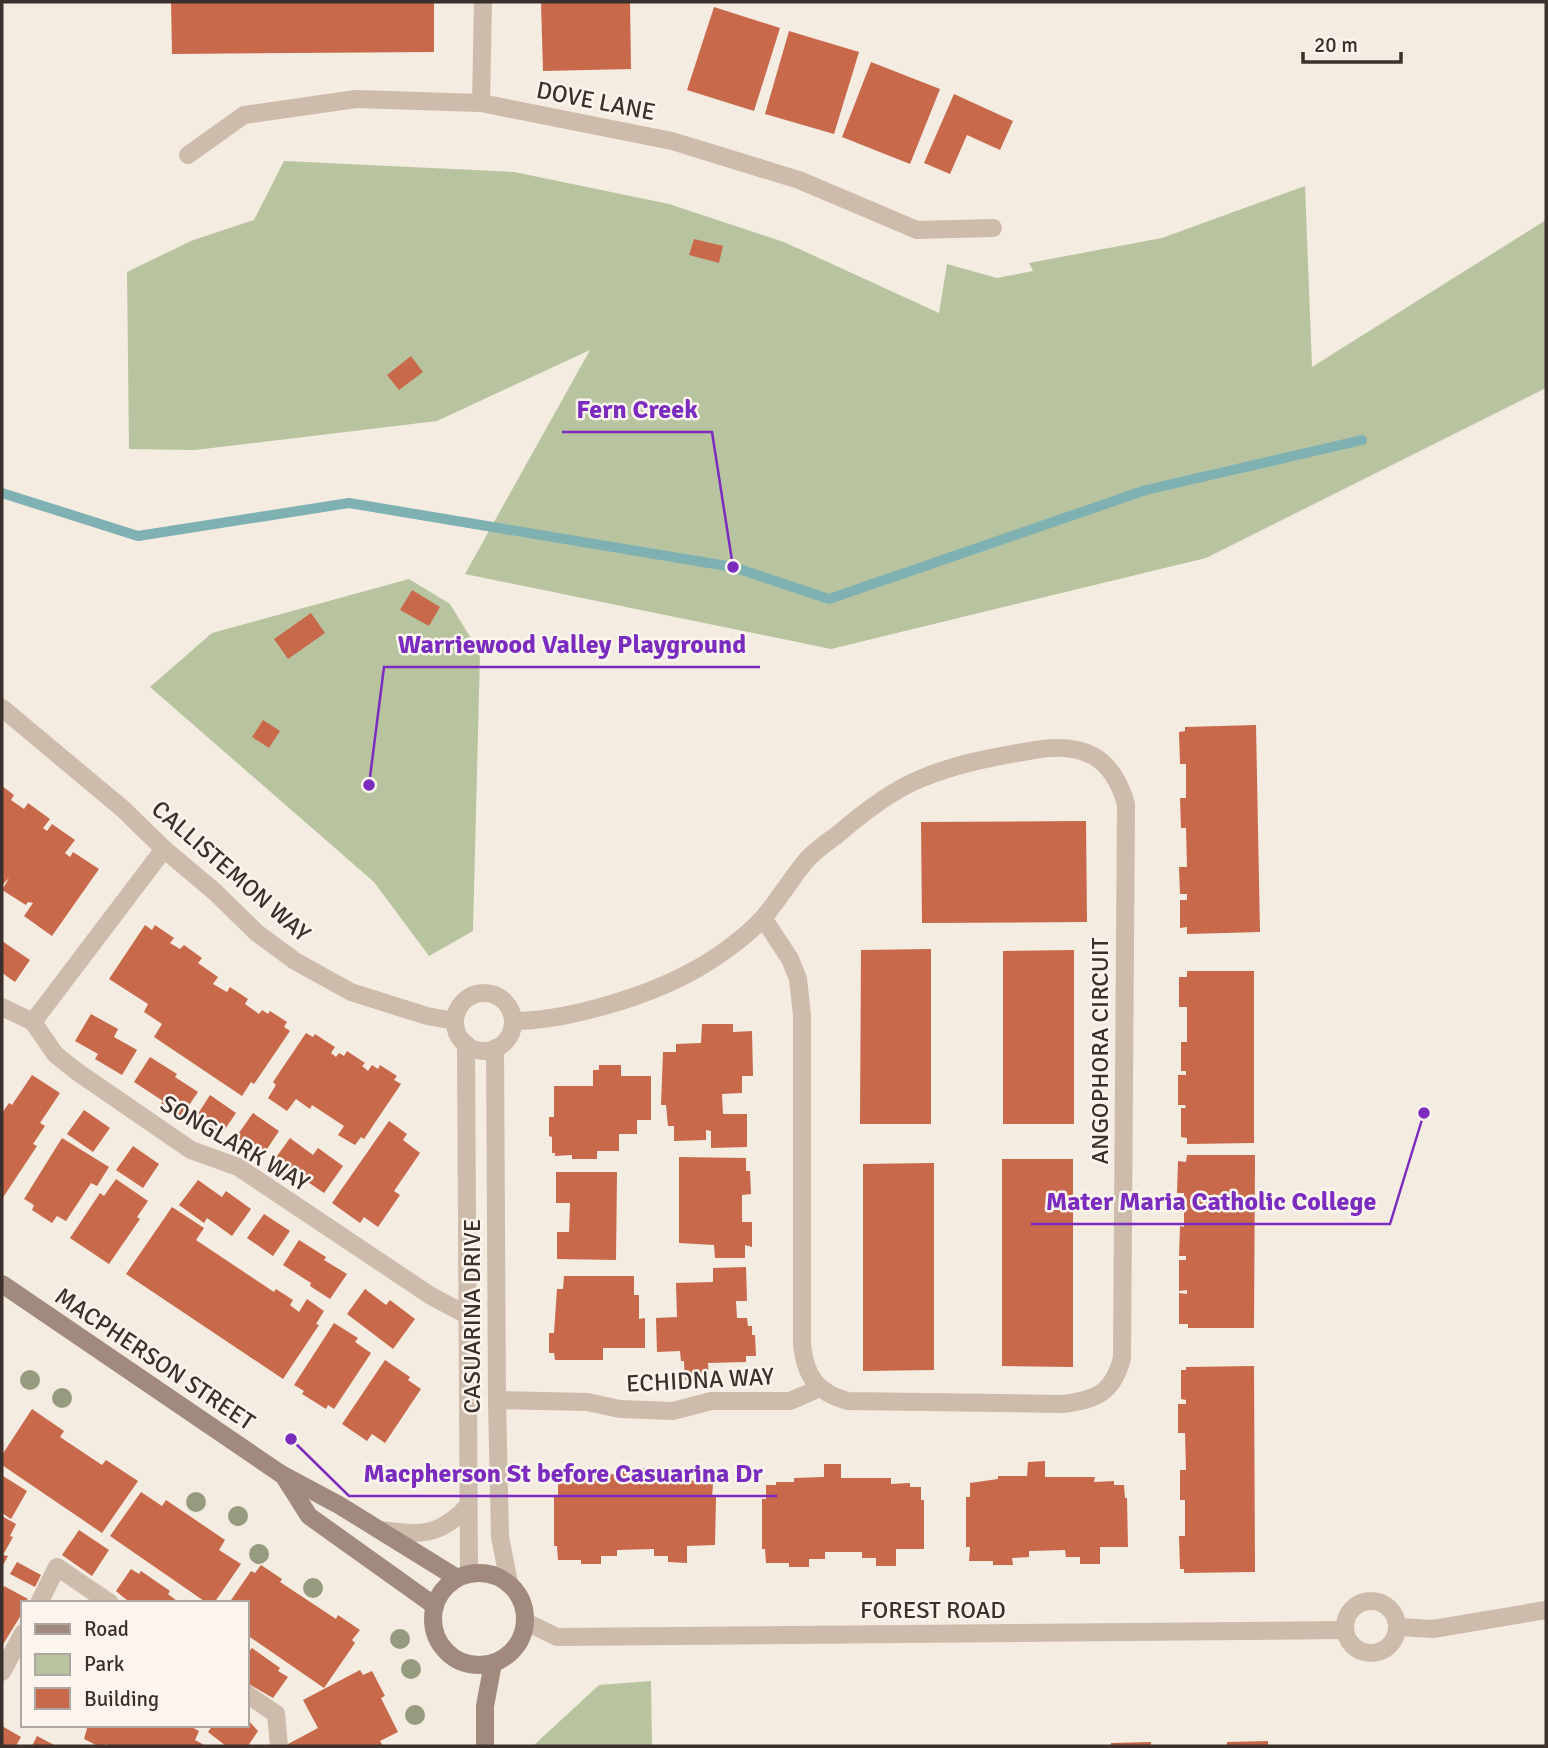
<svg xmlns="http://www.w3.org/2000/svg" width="1548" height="1748" viewBox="0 0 1548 1748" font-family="Signika,sans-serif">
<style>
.green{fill:#b8c4a0}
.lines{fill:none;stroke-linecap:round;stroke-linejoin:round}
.stream{stroke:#7fb0b2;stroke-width:10}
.building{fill:#c8694b}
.lane{stroke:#cdbbac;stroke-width:18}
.street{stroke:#cdbbac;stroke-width:18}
.secondary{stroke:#a18a7d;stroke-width:18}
.tree{fill:#969b7f}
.labels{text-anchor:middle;stroke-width:5;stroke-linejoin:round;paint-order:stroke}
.street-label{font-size:24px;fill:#3b302b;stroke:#fbf5ee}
.leader{fill:none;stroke:#7b2cbf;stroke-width:2.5}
.callout-dot{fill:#7b2cbf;stroke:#fbf5ee;stroke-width:2.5}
.callout-label{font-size:26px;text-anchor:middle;font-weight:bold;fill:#7b2cbf;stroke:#fbf5ee;stroke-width:5;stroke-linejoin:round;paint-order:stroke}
</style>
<rect width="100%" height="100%" fill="#f4ebe1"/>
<!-- green -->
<g class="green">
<polygon points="284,161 514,172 669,204 784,242 939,313 947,264 997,278 1033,271 1029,263 1162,238 1305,186 1312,367 1546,220 1546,388 1206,558 831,649 465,574 590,350 437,421 195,450 129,449 127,272 191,241 254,220"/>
<polygon points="409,579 450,604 480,653 473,931 429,956 374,882 150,687 212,633"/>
<polygon points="651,1681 652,1746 533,1746 599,1685"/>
</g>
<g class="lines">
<!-- stream -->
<polyline class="stream" points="2,493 138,536 349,503 733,567 829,599 1146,490 1362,440"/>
</g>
<!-- building -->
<g class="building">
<polygon points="171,2 434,2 434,52 172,54"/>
<polygon points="541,2 630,2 631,69 543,71"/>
<polygon points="714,7 780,28 754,111 687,90"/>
<polygon points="789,31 859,52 834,134 765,114"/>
<polygon points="871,62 940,89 910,164 842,137"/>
<polygon points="954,94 1013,121 1000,150 967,135 950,174 924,163"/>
<polygon points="694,239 723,246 719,263 689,255"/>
<polygon points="411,356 423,372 399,390 387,375"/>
<polygon points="412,590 440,607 429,626 400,610"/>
<polygon points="311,613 325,633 288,659 274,639"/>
<polygon points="263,720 280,731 269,748 252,737"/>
<polygon points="1256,725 1260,932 1187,934 1187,927 1180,928 1180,900 1187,900 1187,894 1180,894 1179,867 1187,867 1186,828 1181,828 1180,798 1186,798 1186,764 1180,764 1179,732 1185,731 1185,727"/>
<polygon points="2,786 14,795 11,800 24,809 28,803 50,819 43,828 47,831 52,824 75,840 65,853 70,857 73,852 99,869 52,936 24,916 33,903 28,902 26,905 2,890 9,878 2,885"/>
<polygon points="1086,821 1087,922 922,923 921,822"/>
<polygon points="145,925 152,930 155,925 174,938 170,943 180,949 184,945 202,958 198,963 218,977 213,984 227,992 230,987 248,999 245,1004 259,1014 262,1010 268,1014 270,1011 287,1022 284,1027 290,1031 254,1084 251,1082 242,1096 154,1037 162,1024 144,1012 148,1004 109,979"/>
<polygon points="2,941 30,960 15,982 2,973"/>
<polygon points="931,949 931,1124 860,1124 861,950"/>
<polygon points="1074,950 1074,1124 1003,1124 1003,951"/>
<polygon points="1187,971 1254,971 1254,1143 1187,1144 1187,1138 1181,1137 1181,1108 1186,1108 1185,1105 1178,1105 1178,1075 1186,1075 1186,1071 1181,1071 1181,1042 1187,1042 1187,1007 1179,1007 1179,977 1187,977"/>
<polygon points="91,1014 118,1029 114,1037 137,1050 122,1075 95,1059 98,1054 75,1041"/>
<polygon points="702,1024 733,1024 733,1032 752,1031 753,1076 742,1076 742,1093 722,1094 723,1114 747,1114 747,1147 711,1148 711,1131 706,1130 706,1140 674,1141 674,1126 668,1126 666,1105 661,1105 663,1052 676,1052 676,1044 701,1043"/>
<polygon points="306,1033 313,1037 315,1034 335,1047 331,1053 336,1057 339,1053 344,1056 347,1051 365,1063 362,1066 368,1071 372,1065 378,1069 380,1065 397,1076 394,1080 401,1084 364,1139 361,1137 355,1145 338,1135 344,1126 312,1105 310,1109 296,1099 287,1111 268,1098 276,1085 273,1082"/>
<polygon points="150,1057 177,1074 175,1077 198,1092 181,1117 161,1104 163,1101 134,1082"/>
<polygon points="599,1065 621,1065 621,1076 651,1076 651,1120 637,1120 637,1134 619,1134 619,1151 597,1151 597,1159 572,1159 572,1155 555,1156 555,1153 552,1153 552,1137 549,1136 549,1117 554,1117 554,1086 593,1086 593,1070 599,1070"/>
<polygon points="32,1075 60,1093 40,1123 45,1126 33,1144 37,1146 2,1199 2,1113 9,1103 12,1105"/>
<polygon points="210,1095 236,1113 219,1138 194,1120"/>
<polygon points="84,1110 110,1128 93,1152 67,1134"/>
<polygon points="253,1113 279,1131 263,1155 236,1137"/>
<polygon points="389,1121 407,1134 403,1140 420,1153 394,1191 400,1195 378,1227 364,1217 360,1223 332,1203"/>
<polygon points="62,1138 109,1167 97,1186 91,1183 66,1221 57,1216 52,1223 32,1210 34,1205 24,1199"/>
<polygon points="290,1138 313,1155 318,1148 343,1166 324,1193 299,1176 295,1180 272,1163"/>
<polygon points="133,1146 159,1164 143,1188 116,1170"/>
<polygon points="1187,1155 1255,1155 1254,1328 1188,1328 1188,1324 1179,1324 1179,1293 1187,1294 1187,1290 1179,1291 1179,1260 1186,1260 1186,1256 1179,1256 1180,1226 1184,1227 1184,1193 1177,1193 1178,1161 1186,1162"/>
<polygon points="679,1157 746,1158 746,1171 750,1171 751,1194 742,1195 742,1222 752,1222 752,1247 745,1245 745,1258 715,1258 714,1245 679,1243"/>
<polygon points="1002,1159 1073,1159 1073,1367 1002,1366"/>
<polygon points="934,1163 934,1370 863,1371 863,1164"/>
<polygon points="556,1172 617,1172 616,1260 557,1259 557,1232 569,1232 570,1203 556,1203"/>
<polygon points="116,1179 148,1201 137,1217 140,1219 109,1264 70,1238 100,1193 104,1196"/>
<polygon points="198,1180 222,1197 226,1191 251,1209 232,1236 207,1218 204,1223 179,1205"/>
<polygon points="172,1207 204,1228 196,1240 274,1292 276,1289 293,1300 290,1305 299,1312 307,1299 324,1311 316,1324 319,1325 283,1379 126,1274"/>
<polygon points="264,1214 290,1231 273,1256 247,1238"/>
<polygon points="299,1240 326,1257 324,1260 347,1274 330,1299 310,1286 311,1283 283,1265"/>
<polygon points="746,1267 747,1301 736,1301 737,1318 747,1318 748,1326 752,1326 752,1335 755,1335 756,1356 746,1356 746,1362 708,1363 709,1380 685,1380 684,1361 681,1361 680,1351 657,1352 656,1318 677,1317 676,1283 713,1282 713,1268"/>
<polygon points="564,1276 634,1276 634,1295 639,1295 639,1319 645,1318 645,1348 603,1348 603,1360 555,1360 554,1353 549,1353 549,1333 554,1333 557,1289 563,1289"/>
<polygon points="365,1289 386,1305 390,1300 415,1319 393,1349 347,1314"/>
<polygon points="334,1323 358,1338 355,1342 371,1353 334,1409 328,1405 326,1409 302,1394 304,1391 294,1385"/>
<polygon points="385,1360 410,1377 408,1380 421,1389 385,1443 372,1434 367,1441 342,1424"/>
<polygon points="1254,1366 1255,1572 1184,1573 1184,1569 1180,1569 1179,1536 1185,1536 1185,1500 1180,1500 1180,1470 1186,1470 1185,1433 1178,1433 1178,1404 1186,1404 1186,1400 1181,1399 1181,1370 1186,1370 1186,1367"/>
<polygon points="32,1409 64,1431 60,1437 102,1465 106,1460 138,1481 102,1533 2,1465 2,1455"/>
<polygon points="1045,1461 1045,1477 1095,1477 1094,1482 1114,1481 1114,1485 1124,1485 1125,1498 1127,1498 1128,1547 1100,1547 1100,1564 1080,1564 1080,1557 1066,1557 1065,1550 1029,1551 1029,1557 1012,1558 1013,1565 993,1565 993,1561 969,1561 970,1547 966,1547 966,1497 970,1497 970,1483 998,1479 998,1476 1027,1476 1028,1462"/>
<polygon points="824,1464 841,1464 841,1478 891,1478 891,1484 910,1483 910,1487 921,1487 921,1500 924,1500 924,1549 896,1549 896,1566 876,1566 876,1558 862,1558 862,1552 825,1552 825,1559 809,1559 809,1567 789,1567 789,1563 766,1563 765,1549 762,1549 762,1499 766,1499 766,1485 776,1485 776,1482 794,1482 794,1478 824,1477"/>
<polygon points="651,1468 652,1476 682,1476 683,1480 702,1481 702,1484 713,1484 712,1497 716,1497 715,1545 687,1546 687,1563 668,1562 668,1556 654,1556 654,1549 617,1550 617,1556 601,1556 601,1564 581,1564 581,1560 558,1560 557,1546 554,1546 554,1496 558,1496 558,1482 568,1482 568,1478 586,1478 586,1474 616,1474 616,1469"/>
<polygon points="3,1476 27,1491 11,1519 2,1513"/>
<polygon points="141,1492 162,1506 166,1500 225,1540 219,1550 241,1564 214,1603 207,1603 110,1536"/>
<polygon points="2,1516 16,1524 10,1536 13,1537 3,1555 8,1556 2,1567"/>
<polygon points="79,1530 109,1550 92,1576 62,1555"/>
<polygon points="17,1562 41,1575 35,1587 10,1574"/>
<polygon points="261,1565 282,1579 280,1582 336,1619 338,1615 360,1630 352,1640 355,1643 324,1688 247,1635 247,1603 229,1603 251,1571 255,1573"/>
<polygon points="131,1569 139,1574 141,1571 170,1591 168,1594 177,1601 176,1603 131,1603 123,1597 116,1591"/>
<polygon points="4,1586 28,1599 23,1603 23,1612 2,1646 2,1590"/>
<polygon points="252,1648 280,1668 278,1671 288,1677 273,1698 247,1683 247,1649 249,1651"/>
<polygon points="360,1670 363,1675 372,1671 385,1696 381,1698 398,1732 380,1741 383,1746 289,1746 288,1744 318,1728 303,1700"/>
<polygon points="247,1719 258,1731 248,1746 226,1746 208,1732 213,1725 247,1725"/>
<polygon points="88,1725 188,1725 199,1731 195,1740 206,1746 110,1746 106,1744 105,1746 98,1746 84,1739"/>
<polygon points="2,1726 21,1737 16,1746 2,1746"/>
<polygon points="37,1736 56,1746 32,1746"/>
<polygon points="1268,1741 1268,1746 1227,1746 1227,1742"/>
<polygon points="1151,1742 1151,1746 1111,1746 1111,1743"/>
</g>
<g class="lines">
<!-- lane -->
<g class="lane">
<polyline points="39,1603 57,1567 110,1603"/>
<polyline points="1398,1627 1433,1629 1546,1610"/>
<polyline points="2,1672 23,1633"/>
<polyline points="247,1694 276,1714 279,1746"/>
</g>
<!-- street -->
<g class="street">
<polyline points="481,103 483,2"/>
<polyline points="188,155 244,115 356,99 481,103 672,141 799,180 917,230 993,228"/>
<polyline points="2,708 123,809 164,849 215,892 257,933 295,961 351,992 427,1016 455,1021"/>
<circle cx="484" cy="1022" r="29"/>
<polyline points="2,1007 33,1022 55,1054 76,1071 191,1150 238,1167 431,1296 467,1315"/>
<path d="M513,1021C566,1021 645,997 691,972C714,960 746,937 763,918C778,901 790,880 805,862C813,852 826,843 837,835C859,816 893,790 920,779C957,763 995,757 1034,750C1082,742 1112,755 1126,804L1122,1358C1113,1393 1096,1400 1063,1404L848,1401C817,1393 805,1376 802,1344V1015L798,979L790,959L763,918"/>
<polyline points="33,1022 164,849"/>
<polyline points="466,1044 469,1574"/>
<polyline points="495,1048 497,1400 500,1537 509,1583"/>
<polyline points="497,1400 587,1402 620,1409 673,1411 711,1401 790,1401 820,1388"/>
<path d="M380,1530C421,1535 439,1537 468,1506"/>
<circle cx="1371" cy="1627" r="26"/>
<polyline points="526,1622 557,1637 1345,1630"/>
</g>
<!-- secondary -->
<g class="secondary">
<polyline points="2,1284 281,1474 339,1505 457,1578"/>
<polyline points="283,1475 309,1516 435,1606"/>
<circle cx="479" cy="1619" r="46"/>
<polyline points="485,1746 485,1706 493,1663"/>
</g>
</g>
<!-- trees -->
<g class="tree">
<circle cx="30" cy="1380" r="10"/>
<circle cx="62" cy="1398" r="10"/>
<circle cx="196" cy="1502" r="10"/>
<circle cx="238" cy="1516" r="10"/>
<circle cx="259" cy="1554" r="10"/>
<circle cx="313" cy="1588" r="10"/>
<circle cx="400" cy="1639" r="10"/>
<circle cx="411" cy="1669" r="10"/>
<circle cx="415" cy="1715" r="10"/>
</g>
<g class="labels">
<!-- street labels -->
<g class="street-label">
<text transform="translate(596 101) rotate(11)" y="8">DOVE LANE</text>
<text transform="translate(231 871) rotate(41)" y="8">CALLISTEMON WAY</text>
<text transform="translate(1100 1051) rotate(-90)" y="8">ANGOPHORA CIRCUIT</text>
<text transform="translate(235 1143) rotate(30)" y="8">SONGLARK WAY</text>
<text transform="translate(472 1316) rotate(-90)" y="8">CASUARINA DRIVE</text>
<text transform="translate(155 1359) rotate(34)" y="8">MACPHERSON STREET</text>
<text transform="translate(700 1380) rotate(-3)" y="8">ECHIDNA WAY</text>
<text x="933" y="1618">FOREST ROAD</text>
</g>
</g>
<!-- callouts -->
<path class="leader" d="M733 567L712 432H562M369 785L384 667H760M1424 1113L1390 1224H1031M291 1439L349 1496H777"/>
<g class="callout-dot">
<circle cx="733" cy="567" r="7"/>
<circle cx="369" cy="785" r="7"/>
<circle cx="1424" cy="1113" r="7"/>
<circle cx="291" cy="1439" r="7"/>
</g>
<g class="callout-label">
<text x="637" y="418">Fern Creek</text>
<text x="572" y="653">Warriewood Valley Playground</text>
<text x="1211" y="1210">Mater Maria Catholic College</text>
<text x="563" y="1482">Macpherson St before Casuarina Dr</text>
</g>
<!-- border -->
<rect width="1548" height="1748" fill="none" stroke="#3b302b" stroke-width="7"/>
<!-- legend -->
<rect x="21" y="1601" width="228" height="126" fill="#fbf5ee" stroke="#aea6a0" stroke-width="2"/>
<rect x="35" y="1624" width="35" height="10" fill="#a18a7d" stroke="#aea6a0" stroke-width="2"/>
<text x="84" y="1636" font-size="21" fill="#3b302b">Road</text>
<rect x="35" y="1654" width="35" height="21" fill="#b8c4a0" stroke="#aea6a0" stroke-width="2"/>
<text x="84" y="1671" font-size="21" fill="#3b302b">Park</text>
<rect x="35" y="1688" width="35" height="21" fill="#c8694b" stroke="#aea6a0" stroke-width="2"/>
<text x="84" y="1706" font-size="21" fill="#3b302b">Building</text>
<!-- scale -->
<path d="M1303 52v10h98v-10" fill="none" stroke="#3b302b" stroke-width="3.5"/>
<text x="1314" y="52" font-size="21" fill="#3b302b" stroke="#fbf5ee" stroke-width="5" paint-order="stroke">20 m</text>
</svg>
